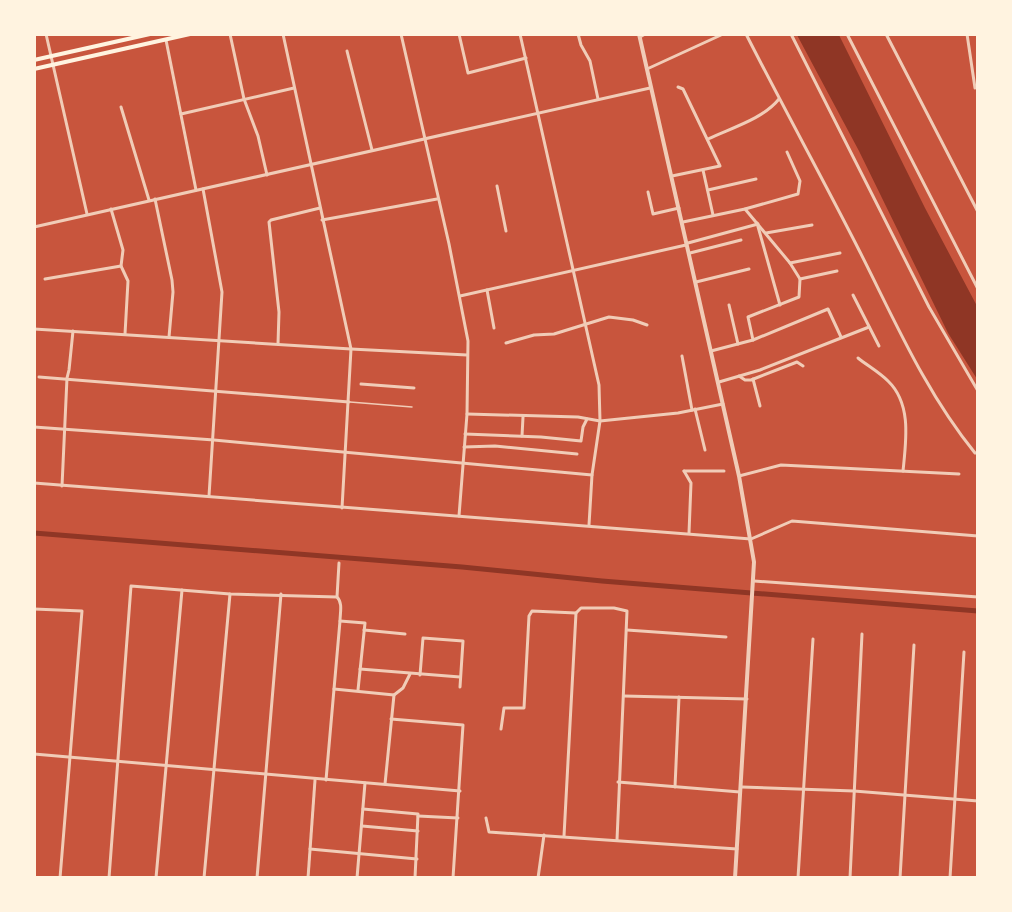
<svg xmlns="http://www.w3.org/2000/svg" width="1012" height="912" viewBox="0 0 1012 912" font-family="'Work Sans',sans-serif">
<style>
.water{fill:#8f3625}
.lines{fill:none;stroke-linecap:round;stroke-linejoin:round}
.canal{stroke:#8f3625;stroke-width:5}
.service{stroke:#f1ccb7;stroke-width:1.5}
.minor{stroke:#f1ccb7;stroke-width:3}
.tertiary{stroke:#f1ccb7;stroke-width:4}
.secondary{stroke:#fff3e0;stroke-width:4}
</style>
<rect width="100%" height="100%" fill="#c8553d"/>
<!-- water -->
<polygon class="water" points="797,35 839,35 925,208 977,306 977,379 948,333 859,151"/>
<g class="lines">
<!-- canal -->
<polyline class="canal" points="34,533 462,567 602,581 978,611"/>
<!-- service -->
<polyline class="service" points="350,402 412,407"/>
<!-- minor -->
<g class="minor">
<polyline points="46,34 87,214"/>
<polyline points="230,34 244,99 258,136 267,175"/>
<polyline points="283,34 351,349 342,508"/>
<polyline points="401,34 449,244 468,341 467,414 459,516"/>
<polyline points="459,34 468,73 526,58"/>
<polyline points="520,34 599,385 600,421 592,475 589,525"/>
<polyline points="578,34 581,45 590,61 598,99"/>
<path d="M746,34C783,107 823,179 860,252C895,321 926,393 975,453H978"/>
<polyline points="791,34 929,307 978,391"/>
<polyline points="847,34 978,289"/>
<polyline points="886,34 978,212"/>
<polyline points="967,34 975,88"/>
<polyline points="640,37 645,34"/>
<polyline points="166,40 196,190"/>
<polyline points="347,51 372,150"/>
<polyline points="647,69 721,35"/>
<polyline points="121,107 149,200"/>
<polyline points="181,114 294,88"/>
<path d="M708,139C731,128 763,119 779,99"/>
<polyline points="703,170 713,215"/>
<polyline points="672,176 720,166 683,89 678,87"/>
<polyline points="497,186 506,231"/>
<polyline points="203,189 222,292 209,496"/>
<polyline points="708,190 756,179"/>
<polyline points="648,192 653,214 679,208"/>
<polyline points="155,199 172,280 173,292 169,337"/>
<polyline points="111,209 123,250 121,266 128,281 125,334"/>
<polyline points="322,220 437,199"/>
<polyline points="683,222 745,209 798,194 800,181 787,152"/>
<polyline points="757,223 780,305"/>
<polyline points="34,227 650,88"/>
<polyline points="766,233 812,225"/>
<polyline points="688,243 758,224"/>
<polyline points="690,253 741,240"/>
<polyline points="790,263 840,253"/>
<polyline points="45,279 121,266"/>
<polyline points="800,279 837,271"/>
<polyline points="696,282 749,269"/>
<polyline points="487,290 494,328"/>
<polyline points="853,295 879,346"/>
<polyline points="460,296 686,245"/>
<polyline points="729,305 738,344"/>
<polyline points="34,329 351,349 467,355"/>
<polyline points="753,340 828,309 841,337"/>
<polyline points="506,343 534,335 554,334 609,317 633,320 647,325"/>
<polyline points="278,344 279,312 269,222 271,220 320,208"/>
<polyline points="711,351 753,340 748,317 799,297 800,279 790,263 745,209"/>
<polyline points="682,356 692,410"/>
<path d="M858,358C868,366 879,372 888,381C912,404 906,441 903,471"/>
<polyline points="739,376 745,380 751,380 797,362 803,366"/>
<polyline points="39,377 349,402"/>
<polyline points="753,379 760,406"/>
<polyline points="719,382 760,370 869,327"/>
<polyline points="361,384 414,388"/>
<polyline points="695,409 705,450"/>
<polyline points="467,414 578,417 600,421 678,413 723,404"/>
<polyline points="34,427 214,440 592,475"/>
<polyline points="465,434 541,437 581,441 583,427 587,419"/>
<polyline points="522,436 523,417"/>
<polyline points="464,447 495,446 577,454"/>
<polyline points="684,471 691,483 689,533"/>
<polyline points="684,471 724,471"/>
<polyline points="739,476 781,465 959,474"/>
<polyline points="34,483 751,539 792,521 978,536"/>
<polyline points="62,486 67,378 69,370 73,331"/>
<polyline points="754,581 978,597"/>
<polyline points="34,609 82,611 60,878"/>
<polyline points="340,621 365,623 358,690"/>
<polyline points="364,630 405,634"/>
<polyline points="627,630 726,637"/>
<polyline points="360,669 460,677"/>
<polyline points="420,675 423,638 463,641 460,687"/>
<polyline points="334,689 394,695 403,688 410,674"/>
<polyline points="624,696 747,699"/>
<polyline points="391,719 463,725 453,878"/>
<polyline points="501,729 504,708 524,708 529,616 532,611 576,613 581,608 614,608 627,611 617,840"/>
<polyline points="34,754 460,791"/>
<path d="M326,780L340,621C340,613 343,603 337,597L339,563"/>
<polyline points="618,782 740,792"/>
<polyline points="385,784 394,695"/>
<polyline points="675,787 679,697"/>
<polyline points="742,787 854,791 978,801"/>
<polyline points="363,809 418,814 415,878"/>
<polyline points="418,816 458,818"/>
<polyline points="486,818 489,832 737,849"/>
<polyline points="362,826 418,831"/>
<polyline points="564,836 576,613"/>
<polyline points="310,849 417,859"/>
<polyline points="109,878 131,586 230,594 337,597"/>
<polyline points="156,878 182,590"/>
<polyline points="204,878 230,594"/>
<polyline points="257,878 281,594"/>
<polyline points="308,878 315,780"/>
<polyline points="357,878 365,783"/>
<polyline points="538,878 544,835"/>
<polyline points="798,878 813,639"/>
<polyline points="850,878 862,634"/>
<polyline points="900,878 914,645"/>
<polyline points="950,878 964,652"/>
</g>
<!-- tertiary -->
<polyline class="tertiary" points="639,34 739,476 754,562 735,878"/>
<!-- secondary -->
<g class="secondary">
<polyline points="34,60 150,34"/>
<polyline points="34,69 190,34"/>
</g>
</g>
<!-- border -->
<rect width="1012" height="912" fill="none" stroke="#fff3e0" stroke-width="72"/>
</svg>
